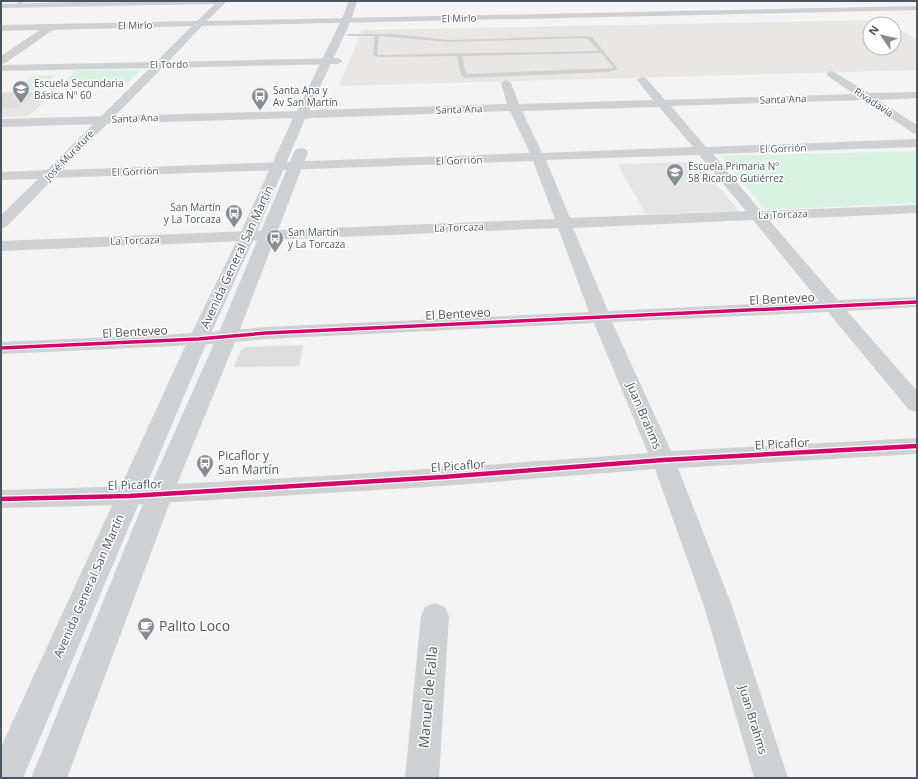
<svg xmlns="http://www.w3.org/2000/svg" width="918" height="779" viewBox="0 0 918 779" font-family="'Open Sans',sans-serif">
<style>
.commercial{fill:#e8e7e3}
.education{fill:#e6e5e6}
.green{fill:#d9f2e3}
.building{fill:#ddddde;stroke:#e5e6e7}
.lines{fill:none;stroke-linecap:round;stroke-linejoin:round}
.lane{fill:#ced0d2;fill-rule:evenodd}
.street{fill:#ced0d2;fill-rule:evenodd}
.secondary{fill:#ced0d4;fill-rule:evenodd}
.cycleway-far1-casing{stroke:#fff;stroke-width:5.5}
.cycleway-casing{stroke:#fff;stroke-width:7}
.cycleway-far1{stroke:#d6006c;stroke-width:3.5}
.cycleway{stroke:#d6006c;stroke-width:4.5}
.labels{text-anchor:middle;stroke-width:3;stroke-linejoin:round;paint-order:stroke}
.far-street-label{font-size:10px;fill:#4a5661;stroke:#fff}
.far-poi-label{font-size:10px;fill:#4a5661;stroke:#fff;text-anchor:start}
.street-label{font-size:12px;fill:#4a5661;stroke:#fff}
.poi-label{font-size:12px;fill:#4a5661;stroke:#fff;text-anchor:start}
.near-poi-label{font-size:14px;fill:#4a5661;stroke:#fff;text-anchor:start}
.near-street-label{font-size:14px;fill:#4a5661;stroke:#fff}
</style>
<rect width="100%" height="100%" fill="#f4f4f4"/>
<!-- commercial -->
<polygon class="commercial" points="880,20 888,24 870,24 870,48 894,48 894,27 917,39 917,70 339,86 362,30"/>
<!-- education -->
<g class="education">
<polygon points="57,91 28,116 1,117 1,93"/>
<polygon points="698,162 739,211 646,214 617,164"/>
</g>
<!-- green -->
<g class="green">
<polygon points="76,70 141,70 128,83 63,83"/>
<polygon points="55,75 37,90 15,90 33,76"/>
<polygon points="917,151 917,203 765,210 721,156"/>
</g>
<!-- building -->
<g class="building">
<polygon points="36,92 17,109 1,109 1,93"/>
<polygon points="303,345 299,366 234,367 241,350 247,347"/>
</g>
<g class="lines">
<!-- lane -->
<g class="lane">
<polygon points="21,1 26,1 17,6 14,5"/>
<path d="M346,34H393L449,40L586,36L593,38L618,69L608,72L465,78L461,75L457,56L379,57L373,55L375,36H348ZM379,36L449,42L585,38L589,40L599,51L379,55L377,54ZM601,53L614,68L466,74L462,56Z"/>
</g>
<!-- street -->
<g class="street">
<path d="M115,1H227L207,21L917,6V10L202,26L168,62L338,58L343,61L338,64L162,68L62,170L530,153L510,111L316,118L312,116L310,114L312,112L316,110L507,104L501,83L506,80L511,83L519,104L653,100L637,80L642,77L646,78L665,100L854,94L828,76L827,74L828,72L832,71L869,93L917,92V98L878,100L917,125V134L913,133L864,100L671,106L706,147L917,139V147L713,154L761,211L917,205V213L769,220L838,300L917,297V307L847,311L917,391V412L909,410L828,312L612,322L671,451L917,438V454L678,468L732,606L788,778H754L704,606L655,469L443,486L129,505L1,508V490C217,485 433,469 648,453L594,323L266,339L198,345L1,354V342L198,333L266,327L589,312L558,228L1,251V241L555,219L533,161L54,178L6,227L1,229V215L38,179L1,180V172L47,170L150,68L1,71V65L156,62L192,26L53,30L5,63L1,64V56L40,30L1,31V25L197,21L215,4L1,8V4ZM659,107L693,147L542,153L522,111ZM699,155L746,211L570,218L546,160ZM753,220L819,301L608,311L573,228Z"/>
<polygon points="435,603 445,607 449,616 439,778 405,778 421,616 425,607"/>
</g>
<!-- secondary -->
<g class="secondary">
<polygon points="349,1 357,1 351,21 309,110 318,111 320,114 318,117 305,119 255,236 203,351 23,778 1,778 1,747 183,351 239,236 293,118 1,127 1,119 297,111 341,21"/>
<polygon points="301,148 306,149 308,152 237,337 173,494 67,778 31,778 147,494 217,337 294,152 296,149"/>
</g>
<!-- cycleway-far1 casing -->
<g class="cycleway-far1-casing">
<polyline id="cycleway-far1" points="1,348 198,339 266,333 917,302"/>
</g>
<!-- cycleway casing -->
<g class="cycleway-casing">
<polyline id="cycleway" points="1,499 129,496 443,477 663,460 917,446"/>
</g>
<!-- cycleway-far1 -->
<use href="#cycleway-far1" class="cycleway-far1"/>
<!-- cycleway -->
<use href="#cycleway" class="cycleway"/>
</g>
<!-- icons -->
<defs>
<g id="school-pin" transform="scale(0.9)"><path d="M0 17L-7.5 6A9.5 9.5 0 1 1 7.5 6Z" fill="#868d94" stroke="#fff"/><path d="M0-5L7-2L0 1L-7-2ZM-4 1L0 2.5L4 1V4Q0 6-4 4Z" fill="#fff"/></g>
<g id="bus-pin" transform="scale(0.9)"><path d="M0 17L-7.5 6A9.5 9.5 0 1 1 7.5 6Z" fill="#868d94" stroke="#fff"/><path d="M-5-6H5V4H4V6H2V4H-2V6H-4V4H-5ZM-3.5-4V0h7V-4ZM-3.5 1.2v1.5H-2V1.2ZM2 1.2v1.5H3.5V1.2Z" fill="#fff"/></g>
<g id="cafe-pin" transform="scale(0.9)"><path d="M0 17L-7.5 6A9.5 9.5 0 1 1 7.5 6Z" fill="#868d94" stroke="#fff"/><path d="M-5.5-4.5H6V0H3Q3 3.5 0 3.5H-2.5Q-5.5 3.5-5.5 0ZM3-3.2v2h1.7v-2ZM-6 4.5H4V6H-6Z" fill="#fff"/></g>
</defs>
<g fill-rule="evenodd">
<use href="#school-pin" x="21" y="89"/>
<use href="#bus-pin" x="260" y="96"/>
<use href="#school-pin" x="675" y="172"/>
<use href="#bus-pin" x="234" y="213"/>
<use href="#bus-pin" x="275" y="238"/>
<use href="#bus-pin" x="205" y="463"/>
<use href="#cafe-pin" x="146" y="626"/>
</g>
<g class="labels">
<!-- far-street labels -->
<g class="far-street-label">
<text transform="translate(459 18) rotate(-1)" y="4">El Mirlo</text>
<text transform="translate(135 25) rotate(-1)" y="4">El Mirlo</text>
<text transform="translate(169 64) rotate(-1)" y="4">El Tordo</text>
<text transform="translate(783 99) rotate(-2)" y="4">Santa Ana</text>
<text transform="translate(874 102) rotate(33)" y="4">Rivadavia</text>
<text transform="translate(459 109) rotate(-2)" y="4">Santa Ana</text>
<text transform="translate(135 118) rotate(-2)" y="4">Santa Ana</text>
<text transform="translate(783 148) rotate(-2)" y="4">El Gorrión</text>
<text transform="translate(69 155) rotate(-46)" y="4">José Murature</text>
<text transform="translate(459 160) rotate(-2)" y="4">El Gorrión</text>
<text transform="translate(135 171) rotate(-2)" y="4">El Gorrión</text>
<text transform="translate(783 214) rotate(-2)" y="4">La Torcaza</text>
<text transform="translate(459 227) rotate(-2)" y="4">La Torcaza</text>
<text transform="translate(135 240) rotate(-2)" y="4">La Torcaza</text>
</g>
<!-- far-poi labels -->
<g class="far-poi-label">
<text x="34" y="87">Escuela Secundaria<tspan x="34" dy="12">Básica Nº 60</tspan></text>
<text x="273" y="94">Santa Ana y<tspan x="273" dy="12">Av San Martín</tspan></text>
<text x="688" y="170">Escuela Primaria Nº<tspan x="688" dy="12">58 Ricardo Gutiérrez</tspan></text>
<text x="221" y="211" text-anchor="end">San Martín<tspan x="221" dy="12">y La Torcaza</tspan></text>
<text x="288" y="236">San Martin<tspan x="288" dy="12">y La Torcaza</tspan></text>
</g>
<!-- street labels -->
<g class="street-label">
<text transform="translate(237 257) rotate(-65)" y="4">Avenida General San Martín</text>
<text transform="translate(782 299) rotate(-3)" y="4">El Benteveo</text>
<text transform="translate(458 314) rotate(-3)" y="4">El Benteveo</text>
<text transform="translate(135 332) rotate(-3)" y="4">El Benteveo</text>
<text transform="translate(644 416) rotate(67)" y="4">Juan Brahms</text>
<text transform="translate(782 444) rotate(-3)" y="4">El Picaflor</text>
<text transform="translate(458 466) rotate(-4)" y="4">El Picaflor</text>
<text transform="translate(135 485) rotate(-2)" y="4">El Picaflor</text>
<text transform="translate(89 586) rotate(-66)" y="4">Avenida General San Martín</text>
<text transform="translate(753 720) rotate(73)" y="4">Juan Brahms</text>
</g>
<!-- poi labels -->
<g class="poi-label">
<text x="218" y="460">Picaflor y<tspan x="218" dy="14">San Martín</tspan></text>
</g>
<!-- near-poi labels -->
<g class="near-poi-label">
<text x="159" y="631">Palito Loco</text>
</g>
<!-- near-street labels -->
<g class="near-street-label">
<text transform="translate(428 697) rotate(-85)" y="5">Manuel de Falla</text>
</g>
</g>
<!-- border -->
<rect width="918" height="779" fill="none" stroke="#4a5661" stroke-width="4"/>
<!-- north arrow -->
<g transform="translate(882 36) rotate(304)"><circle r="19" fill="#ffffff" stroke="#b7bbc0"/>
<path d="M0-3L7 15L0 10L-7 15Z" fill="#868d94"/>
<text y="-6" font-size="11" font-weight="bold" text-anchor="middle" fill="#4a5661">N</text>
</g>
</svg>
